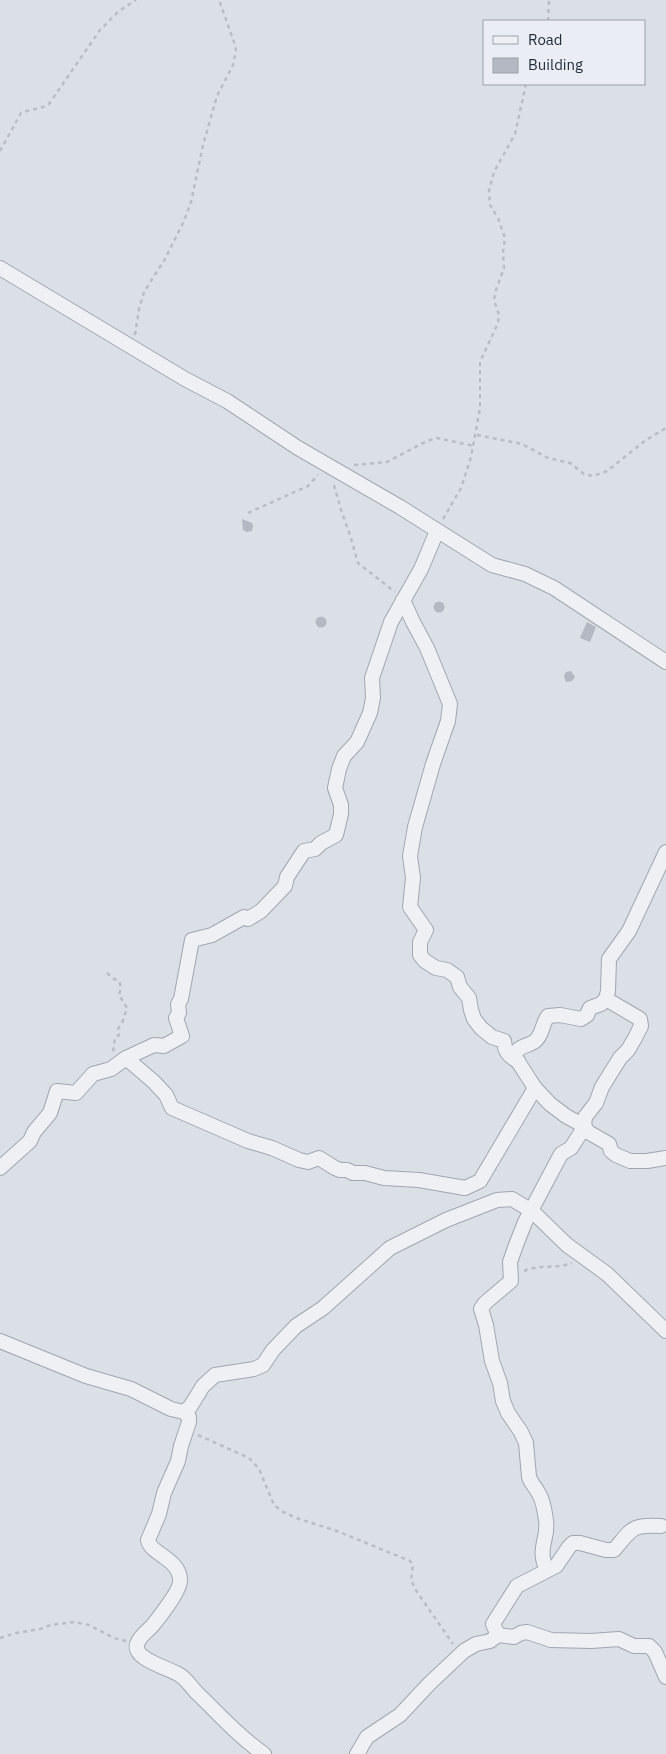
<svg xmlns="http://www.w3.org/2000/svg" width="666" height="1754" viewBox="0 0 666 1754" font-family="'IBM Plex Sans',sans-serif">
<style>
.building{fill:#b3b8c3}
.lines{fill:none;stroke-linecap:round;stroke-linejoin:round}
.minor-casing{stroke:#a1a6b0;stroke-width:16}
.path{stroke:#babdc4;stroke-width:2.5;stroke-dasharray:4 4;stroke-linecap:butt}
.minor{stroke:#eef0f4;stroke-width:14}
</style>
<rect width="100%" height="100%" fill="#dbdfe6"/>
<!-- building -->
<g class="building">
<polygon points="242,519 252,523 253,526 252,531 247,532 243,530"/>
<circle cx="439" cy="607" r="5.5"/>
<circle cx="321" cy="622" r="5.5"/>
<polygon points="587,622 596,627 590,642 580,638"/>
<polygon points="571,671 575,677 572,681 566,682 564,676 566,672"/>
</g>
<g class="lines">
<!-- minor casing -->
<g class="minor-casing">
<g id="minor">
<polyline points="0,268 185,379 227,401 298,448 400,507 492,565 525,574 554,588 666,662"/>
<path d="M403,600L413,622L427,648L450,704L448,721L433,764L415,827L410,856L413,878L410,907L426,930L420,942V955L425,961L436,968L447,970L457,977L460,987L469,998L471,1010L474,1019L481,1028L492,1037L504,1041C505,1052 508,1056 518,1061"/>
<path d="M666,852L629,931L609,959L608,991L606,999L601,1004L590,1008L587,1015L581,1019L560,1015L548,1016C542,1023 543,1035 535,1041C528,1047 516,1045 515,1057L535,1088L550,1104L566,1116L584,1126L588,1132L609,1144L611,1151L616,1155L630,1161H647L666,1158"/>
<polyline points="126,1058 154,1082 166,1095 172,1108 248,1141 272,1148 299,1160 308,1162 319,1158 335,1168 340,1170 347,1170 353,1173 365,1173 384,1178 419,1180 465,1188 480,1181 535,1088"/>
<polyline points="0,1168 30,1141 34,1132 50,1113 57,1091 76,1093 93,1074 111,1069 126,1058 154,1045 164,1046 182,1036 176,1018 179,1013 178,1004 181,999 192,940 212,935 244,917 248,919 261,911 285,886 287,877 304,851 315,849 321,843 336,835 341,814 341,805 335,788 339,769 344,756 357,742 370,713 373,698 372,678 391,622 421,569 437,531"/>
<polyline points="0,1341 86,1376 131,1389 171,1409 184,1412 190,1407 203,1386 215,1375 254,1369 263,1365 273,1350 296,1326 323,1308 390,1248 446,1220 497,1200 512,1199 532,1211 567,1245 607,1274 666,1331"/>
<path d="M184,1412L189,1417V1422L181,1446L178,1461L164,1493L159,1514L148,1540C149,1553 180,1559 180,1580C181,1590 160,1616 153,1625C149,1630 141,1635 138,1642C129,1658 168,1668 178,1674C186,1678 191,1687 197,1693C219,1714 239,1737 264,1754"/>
<path d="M547,1570C536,1548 549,1540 546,1520C545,1513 543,1500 539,1494C536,1487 531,1484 529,1477L526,1443L521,1432L508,1413L503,1401L500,1383L492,1361L486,1325L481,1309L485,1303L511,1281L510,1262L516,1245L525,1222L561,1154L571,1148L580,1134L584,1126L585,1117L596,1103L602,1087L620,1058L628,1050L635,1038L641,1026L640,1019L606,999"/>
<path d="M498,1635L493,1624L517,1586L556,1566L569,1547L573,1543H580L606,1550H614C632,1529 631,1524 661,1526"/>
<polyline points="357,1754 367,1737 400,1715 429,1684 464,1651 476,1644 490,1641 498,1635 514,1637 521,1633 527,1632 551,1640 591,1641 619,1639 634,1646 649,1646 655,1652 666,1677"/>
</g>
</g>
<!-- path -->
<g class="path">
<polyline points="548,21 549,0"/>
<path d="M0,151L21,113C30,109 40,110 49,104L100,30L119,11L136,0"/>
<polyline points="135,335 139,309 144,292 165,259 184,221 191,202 203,145 217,96 233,65 236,50 234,42 219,0"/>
<polyline points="477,435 522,444 548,458 570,463 584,474 593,476 607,471 646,440 666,428"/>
<polyline points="354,465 387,462 427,441 437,438 474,446"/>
<polyline points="334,485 341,510 350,535 358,563 395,592"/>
<polyline points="248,513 308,486 318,475"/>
<polyline points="443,519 461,488 471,457 480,408 480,362 498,323 499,315 494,300 496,290 504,268 503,252 505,238 498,218 490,205 489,191 494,172 515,134 526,84"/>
<polyline points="107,973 114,979 119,981 121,987 119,995 127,1008 122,1023 118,1029 119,1035 115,1038 113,1052"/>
<path d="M524,1271C539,1264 557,1269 572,1263"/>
<polyline points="198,1435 249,1458 259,1469 274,1505 283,1512 299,1519 337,1531 410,1561 413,1565 411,1579 415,1589 453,1644"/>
<polyline points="0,1638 16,1633 40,1629 51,1625 74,1622 89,1625 114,1638 126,1641"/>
</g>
<!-- minor -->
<use href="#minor" class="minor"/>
</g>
<!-- legend -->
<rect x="483" y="20" width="162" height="65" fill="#eaeef4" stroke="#9ba1aa"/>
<rect x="493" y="36" width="25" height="8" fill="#eef0f4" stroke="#9ba1aa"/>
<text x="528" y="45" font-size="15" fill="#252d3c">Road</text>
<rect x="493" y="58" width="25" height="15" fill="#b3b8c3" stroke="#9ba1aa"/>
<text x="528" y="70" font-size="15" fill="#252d3c">Building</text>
</svg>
